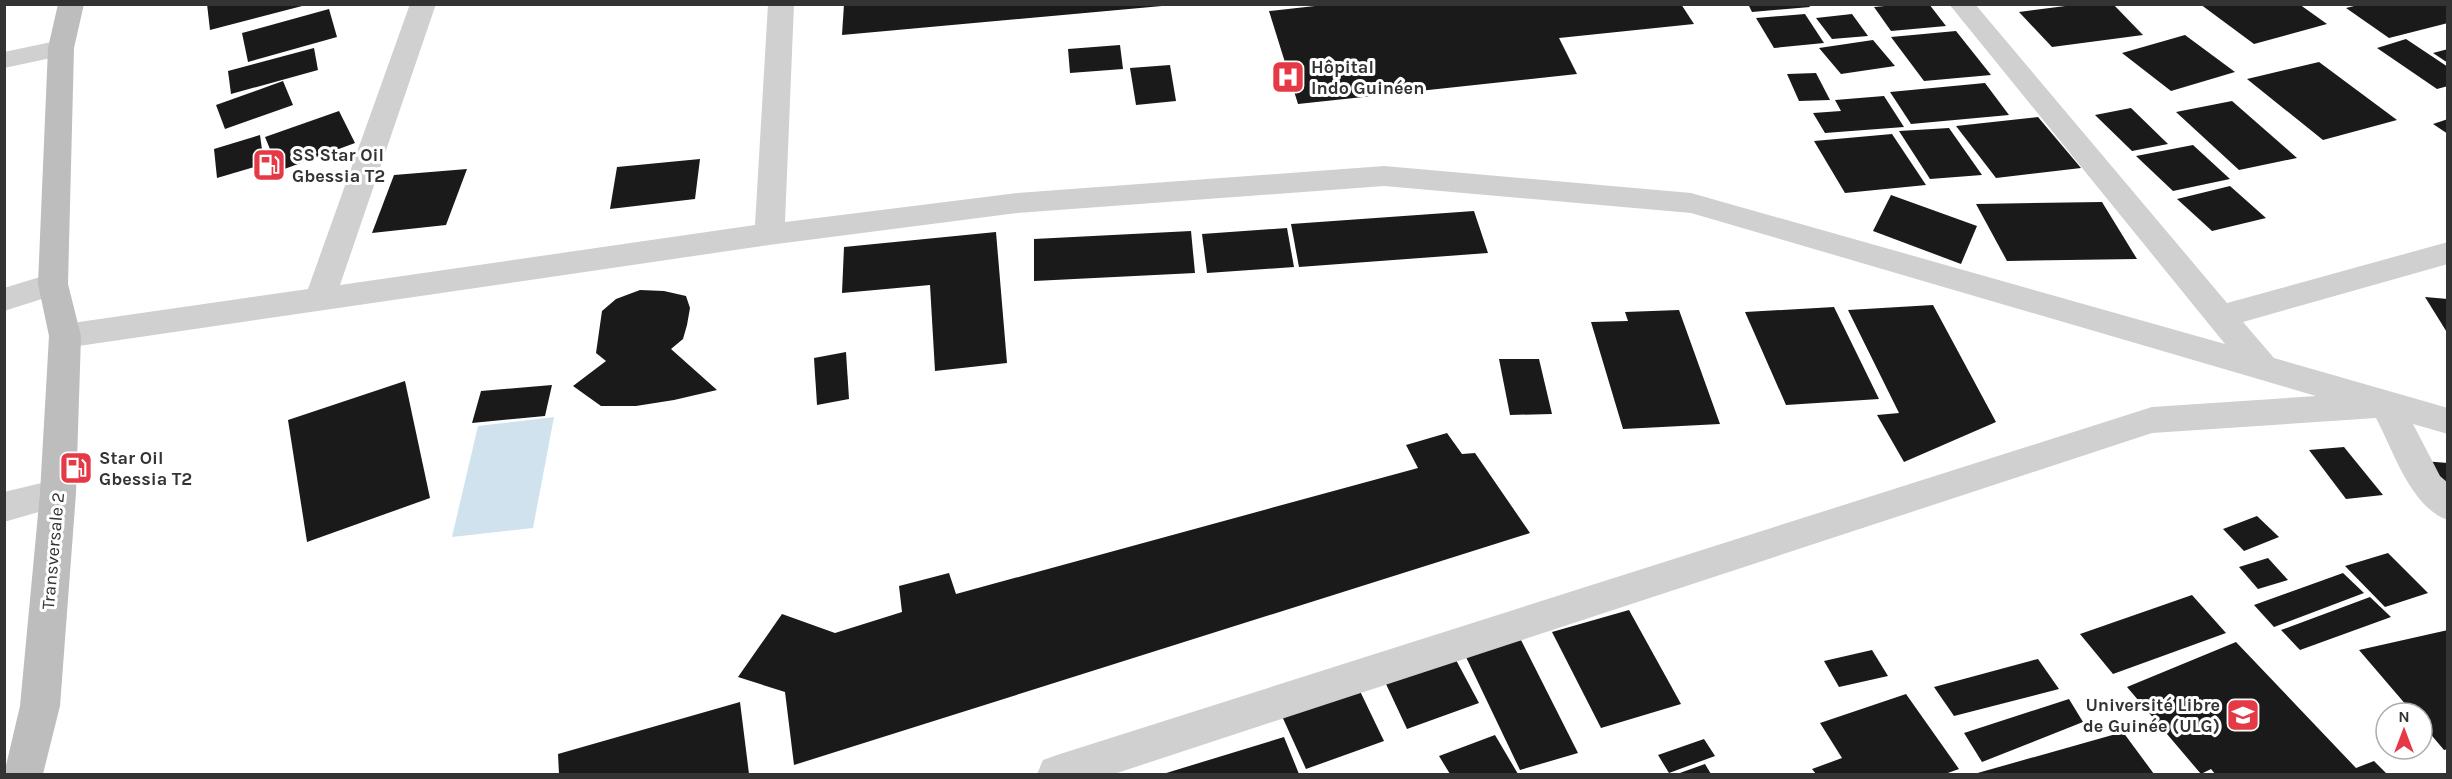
<svg xmlns="http://www.w3.org/2000/svg" width="2452" height="779" viewBox="0 0 2452 779" font-family="Karla,sans-serif">
<style>
.water{fill:#cfe2ee}
.building{fill:#1a1a1a}
.lines{fill:none;stroke-linecap:round;stroke-linejoin:round}
.street{fill:#d0d0d0;fill-rule:evenodd}
.secondary{fill:#bdbdbd;fill-rule:evenodd}
.labels{text-anchor:middle;stroke-width:6;stroke-linejoin:round;paint-order:stroke}
.poi-label{font-size:18px;font-weight:bold;fill:#333;stroke:#fff;text-anchor:start}
.street-label{font-size:18px;fill:#333;stroke:#fff}
</style>
<rect width="100%" height="100%" fill="#fff"/>
<!-- water -->
<polygon class="water" points="554,417 533,528 452,537 478,426"/>
<!-- building -->
<g class="building">
<polygon points="207,4 306,4 306,5 210,30"/>
<polygon points="844,4 1162,4 1162,6 842,35"/>
<polygon points="1333,4 1681,4 1694,24 1559,38 1577,74 1298,104 1269,11"/>
<polygon points="1748,4 1808,4 1810,7 1752,12"/>
<polygon points="1906,4 1929,4 1946,26 1891,31 1874,7"/>
<polygon points="2081,4 2113,4 2143,35 2052,47 2019,12"/>
<polygon points="2200,4 2299,4 2327,24 2254,44"/>
<polygon points="2362,4 2448,4 2448,23 2389,38 2346,8"/>
<polygon points="329,9 337,37 248,62 242,33"/>
<polygon points="1805,14 1824,43 1774,48 1756,18"/>
<polygon points="1852,14 1868,36 1832,39 1816,18"/>
<polygon points="1956,31 1991,75 1924,81 1891,37"/>
<polygon points="2185,35 2235,72 2171,91 2122,53"/>
<polygon points="2406,39 2448,67 2448,86 2437,89 2377,48"/>
<polygon points="1873,40 1895,66 1841,74 1819,48"/>
<polygon points="1120,45 1123,69 1070,73 1068,49"/>
<polygon points="314,48 318,70 231,94 228,71"/>
<polygon points="2448,49 2448,63 2433,53"/>
<polygon points="2319,62 2397,120 2323,140 2247,79"/>
<polygon points="1170,65 1176,101 1136,105 1130,68"/>
<polygon points="1816,73 1830,100 1799,101 1787,74"/>
<polygon points="283,81 293,105 225,129 216,105"/>
<polygon points="1985,83 2009,115 1911,124 1890,92"/>
<polygon points="1884,96 1904,127 1825,133 1813,113 1841,111 1835,100"/>
<polygon points="2232,101 2297,158 2239,170 2176,112"/>
<polygon points="2131,108 2168,144 2132,151 2095,115"/>
<polygon points="339,111 355,143 279,171 265,137"/>
<polygon points="2038,117 2081,168 1996,178 1956,126"/>
<polygon points="2448,119 2448,134 2433,124"/>
<polygon points="1949,128 1982,175 1930,179 1899,131"/>
<polygon points="1892,134 1926,185 1845,193 1814,141"/>
<polygon points="260,135 264,164 217,178 214,149"/>
<polygon points="2193,145 2230,179 2173,191 2136,156"/>
<polygon points="700,159 695,199 610,209 617,167"/>
<polygon points="467,169 446,225 372,233 394,175"/>
<polygon points="2230,186 2266,218 2212,231 2177,199"/>
<polygon points="1891,195 1977,226 1961,264 1873,231"/>
<polygon points="2102,202 2137,259 2007,261 1976,204"/>
<polygon points="1474,211 1488,253 1299,267 1291,224"/>
<polygon points="1287,228 1294,267 1207,273 1202,234"/>
<polygon points="1191,231 1195,273 1034,281 1034,239"/>
<polygon points="996,232 1007,363 935,371 930,285 842,293 844,247"/>
<polygon points="640,290 664,291 686,296 690,308 687,325 683,339 671,349 717,390 674,400 636,406 601,406 573,386 606,361 596,353 602,311 616,299"/>
<polygon points="2425,297 2448,299 2448,334"/>
<polygon points="1933,305 1996,422 1904,462 1877,415 1899,413 1848,310"/>
<polygon points="1834,307 1879,399 1786,405 1745,312"/>
<polygon points="1679,310 1720,424 1623,429 1591,322 1628,321 1625,312"/>
<polygon points="846,352 849,399 817,405 814,358"/>
<polygon points="1499,359 1539,359 1552,414 1510,415"/>
<polygon points="405,381 430,498 307,542 288,420"/>
<polygon points="552,385 545,416 472,423 481,391"/>
<polygon points="1447,433 1462,454 1475,453 1530,533 794,765 785,692 738,677 782,614 835,633 902,612 899,586 949,573 956,594 1418,468 1406,445"/>
<polygon points="2344,447 2383,495 2346,499 2309,450"/>
<polygon points="2423,461 2448,463 2448,499"/>
<polygon points="2257,516 2279,537 2244,551 2223,529"/>
<polygon points="2388,553 2428,593 2385,607 2345,566"/>
<polygon points="2268,558 2288,580 2258,589 2239,567"/>
<polygon points="2343,573 2364,593 2274,627 2254,605"/>
<polygon points="2192,595 2226,633 2113,674 2080,634"/>
<polygon points="2370,597 2391,617 2300,650 2281,630"/>
<polygon points="1629,610 1681,704 1601,728 1552,632"/>
<polygon points="2448,630 2448,749 2444,750 2422,724 2422,713 2413,713 2359,650"/>
<polygon points="1521,640 1578,753 1520,770 1465,655"/>
<polygon points="2236,642 2356,768 2374,761 2387,774 2215,774 2211,769 2201,774 2127,687"/>
<polygon points="1872,650 1888,676 1839,687 1824,661"/>
<polygon points="2038,659 2059,689 1954,716 1934,687"/>
<polygon points="1456,660 1479,703 1407,729 1386,684"/>
<polygon points="1358,687 1384,741 1306,769 1281,714"/>
<polygon points="1906,694 1959,769 1945,774 1816,774 1812,769 1842,758 1820,723"/>
<polygon points="2069,699 2083,722 1982,762 1964,733"/>
<polygon points="740,702 749,774 559,774 558,754"/>
<polygon points="2123,732 2154,774 1974,774"/>
<polygon points="1495,735 1518,774 1450,774 1439,756"/>
<polygon points="1284,737 1299,774 1163,774"/>
<polygon points="1704,739 1715,756 1669,773 1658,755"/>
<polygon points="1705,764 1711,774 1677,774"/>
</g>
<g class="lines">
<!-- street -->
<g class="street">
<path d="M410,4H436L340,285L755,225L768,4H794L785,222L1017,193L1384,166L1691,193L2225,344L1949,4H1975L2227,303L2448,242V264L2243,322L2274,358L2448,408V434L2413,424L2440,476L2448,483V520C2411,508 2393,450 2376,418L2152,433L1114,774H1037L1043,760L1057,755L2152,407L2316,396L1691,213L1384,186L1017,213L769,245L65,348L54,345L49,336L54,327L65,324L308,289Z"/>
<polygon points="61,40 70,42 74,48 70,54 4,68 4,52"/>
<polygon points="53,273 64,276 68,284 64,292 4,311 4,288"/>
<polygon points="58,479 70,483 76,493 70,503 4,522 4,492"/>
</g>
<!-- secondary -->
<polygon class="secondary" points="58,4 84,4 74,48 68,284 81,336 76,493 60,706 43,774 4,774 20,706 40,493 49,336 38,284 48,48"/>
</g>
<!-- icons -->
<defs>
<g id="hospital-square" transform="scale(1.725)"><rect x="-9" y="-9" width="18" height="18" rx="4" fill="#e63946" stroke="#fff"/><path d="M-5-5h3v3.5h4V-5h3V5h-3V1.5h-4V5h-3Z" fill="#fff"/></g>
<g id="fuel-square" transform="scale(1.725)"><rect x="-9" y="-9" width="18" height="18" rx="4" fill="#e63946" stroke="#fff"/><path d="M-5.5-6h7V0h2V4h1.3V-2.5L3-4.5l.8-.8L6-3V5H2.5V1h-1V6h-7ZM-4.2-4.7v3.2H.2V-4.7Z" fill="#fff"/></g>
<g id="university-square" transform="scale(1.725)"><rect x="-9" y="-9" width="18" height="18" rx="4" fill="#e63946" stroke="#fff"/><path d="M0-5L7-2L0 1L-7-2ZM-4 1L0 2.5L4 1V4Q0 6-4 4Z" fill="#fff"/></g>
</defs>
<g fill-rule="evenodd">
<use href="#hospital-square" x="1288" y="77"/>
<use href="#fuel-square" x="269" y="165"/>
<use href="#fuel-square" x="76" y="468"/>
<use href="#university-square" x="2243" y="715"/>
</g>
<g class="labels">
<!-- poi labels -->
<g class="poi-label">
<text x="1311" y="73">Hôpital<tspan x="1311" dy="21">Indo Guinéen</tspan></text>
<text x="292" y="161">SS Star Oil<tspan x="292" dy="21">Gbessia T2</tspan></text>
<text x="99" y="464">Star Oil<tspan x="99" dy="21">Gbessia T2</tspan></text>
<text x="2220" y="711" text-anchor="end">Université Libre<tspan x="2220" dy="21">de Guinée (ULG)</tspan></text>
</g>
<!-- street labels -->
<g class="street-label">
<text transform="translate(53 551) rotate(-85)" y="6">Transversale 2</text>
</g>
</g>
<!-- border -->
<rect width="2452" height="779" fill="none" stroke="#333333" stroke-width="12"/>
<!-- north arrow -->
<g transform="translate(2404 731)"><circle r="28" fill="#ffffff" stroke="#adadad" stroke-width="1.5"/>
<path d="M0-4.5L10 22L0 15L-10 22Z" fill="#e63946"/>
<text y="-9" font-size="16" font-weight="bold" text-anchor="middle" fill="#333333">N</text>
</g>
</svg>
